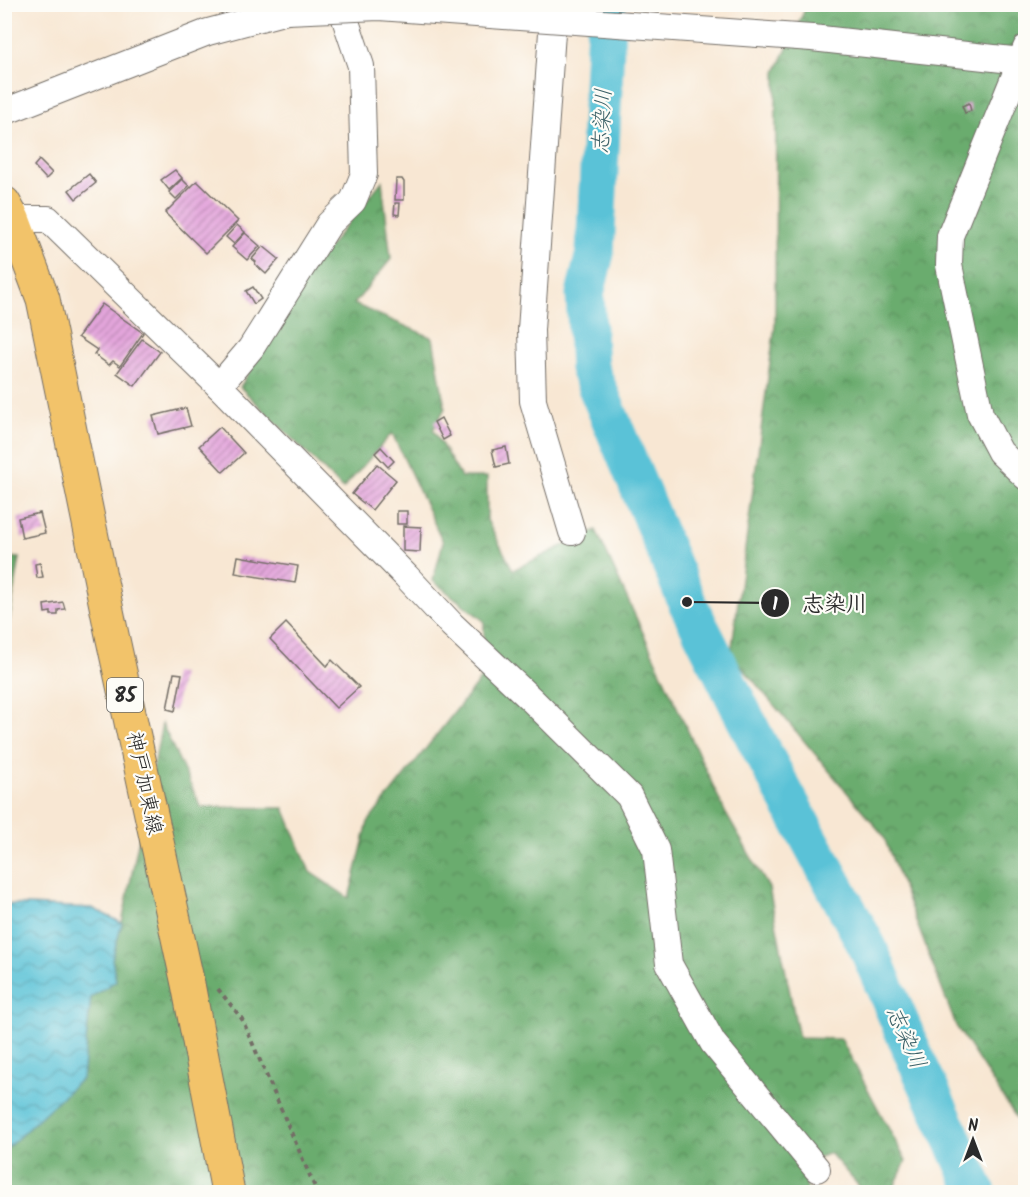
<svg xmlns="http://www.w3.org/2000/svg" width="1030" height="1197" viewBox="0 0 1030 1197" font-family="Kalam,'Klee One',sans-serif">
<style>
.forest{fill:url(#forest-crowns);stroke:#4b6c4c;stroke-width:1.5}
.water{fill:url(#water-waves);stroke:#427681;stroke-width:1.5}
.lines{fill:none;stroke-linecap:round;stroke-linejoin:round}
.river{stroke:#5ac2d7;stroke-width:39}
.building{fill:url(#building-hatch)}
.street-casing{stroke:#736d66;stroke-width:28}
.primary-casing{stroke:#736d66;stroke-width:35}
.path{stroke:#736d66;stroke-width:4;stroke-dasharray:4.5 4.5;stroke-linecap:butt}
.street{stroke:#fff;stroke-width:26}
.primary{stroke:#f2c36a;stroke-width:33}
.street-bridge-casing{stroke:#736d66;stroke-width:28;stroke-linecap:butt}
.street-bridge{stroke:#fff;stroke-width:26}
.labels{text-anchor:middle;stroke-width:4.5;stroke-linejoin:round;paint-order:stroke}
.shield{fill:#fdfcf7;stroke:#6a6a68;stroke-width:1.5}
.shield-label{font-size:20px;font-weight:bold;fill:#2b2b2b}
.street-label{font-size:21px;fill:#2b2b2b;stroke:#fdfcf7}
.water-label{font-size:22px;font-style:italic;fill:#3b6067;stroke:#fdfcf7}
.leader{fill:none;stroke:#2b2b2b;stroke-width:2}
.callout-dot{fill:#2b2b2b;stroke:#fdfcf7;stroke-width:2}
.mark-label{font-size:18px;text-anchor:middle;font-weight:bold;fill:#fff}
.callout-label{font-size:22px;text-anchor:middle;font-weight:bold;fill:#2b2b2b;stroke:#fdfcf7;stroke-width:4.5;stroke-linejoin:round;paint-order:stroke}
</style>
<defs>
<pattern id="forest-crowns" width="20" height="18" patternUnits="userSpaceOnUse" patternTransform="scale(1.5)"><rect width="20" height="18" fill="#6bac6e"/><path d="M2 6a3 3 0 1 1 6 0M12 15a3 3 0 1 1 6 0" fill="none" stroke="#588c5b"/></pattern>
<pattern id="water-waves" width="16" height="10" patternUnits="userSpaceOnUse" patternTransform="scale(1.5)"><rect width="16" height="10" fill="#5ac2d7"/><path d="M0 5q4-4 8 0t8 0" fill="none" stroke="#4b9eaf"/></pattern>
<pattern id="building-hatch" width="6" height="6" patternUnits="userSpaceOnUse" patternTransform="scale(1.5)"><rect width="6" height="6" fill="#e4a6dc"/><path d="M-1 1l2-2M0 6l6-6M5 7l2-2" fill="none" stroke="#b987b3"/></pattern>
</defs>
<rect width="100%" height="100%" fill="#fdfcf7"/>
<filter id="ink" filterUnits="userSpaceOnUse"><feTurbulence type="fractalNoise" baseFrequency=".0167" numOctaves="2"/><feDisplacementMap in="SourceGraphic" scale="12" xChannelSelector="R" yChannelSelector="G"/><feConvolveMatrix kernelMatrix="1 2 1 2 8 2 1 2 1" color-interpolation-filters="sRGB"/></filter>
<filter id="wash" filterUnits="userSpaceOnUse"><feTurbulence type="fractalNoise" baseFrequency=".008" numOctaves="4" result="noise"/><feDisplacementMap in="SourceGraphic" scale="24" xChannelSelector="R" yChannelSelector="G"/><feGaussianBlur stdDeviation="1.35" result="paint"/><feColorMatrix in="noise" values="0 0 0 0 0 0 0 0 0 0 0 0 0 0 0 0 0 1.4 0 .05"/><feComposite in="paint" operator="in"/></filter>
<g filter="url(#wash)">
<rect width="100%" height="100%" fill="#f8e7d3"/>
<!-- forest -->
<g class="forest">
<polygon points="807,5 1025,5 1025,1131 956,1026 883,835 731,654 775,325 776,72"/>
<polygon points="382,181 391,259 354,304 433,338 445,408 433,430 461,477 487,477 487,520 513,570 596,530 726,814 769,888 799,1038 841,1039 906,1161 892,1192 864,1192 830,1153 802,1164 808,1192 5,1192 5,1150 82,1078 91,997 116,981 112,959 122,923 162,724 201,807 284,808 310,872 349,898 368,822 483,676 484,621 433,581 443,542 392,433 343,489 240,387 312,268"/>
<polygon points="5,557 20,558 5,645 4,557"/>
</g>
<!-- water -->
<polygon class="water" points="5,904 92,908 122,923 112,959 116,981 91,997 82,1078 5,1150"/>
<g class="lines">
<!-- river -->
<polyline class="river" points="607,4 595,253 585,294 589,368 687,602 756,740 868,948 916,1060 977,1192"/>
</g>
<g id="blocks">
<!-- building -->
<g class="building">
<polygon points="969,103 971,111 965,113 962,106"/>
<polygon points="39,160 52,173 46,179 34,166"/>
<polygon points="175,170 182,178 169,190 161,180"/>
<polygon points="89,174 96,183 76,199 69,190"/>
<polygon points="182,179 189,186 176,199 169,192"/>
<polygon points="396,179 402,179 404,182 404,200 395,200"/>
<polygon points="197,181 238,221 206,253 165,213"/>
<polygon points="395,203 400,203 399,215 394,214"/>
<polygon points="237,225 245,232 234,244 226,237"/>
<polygon points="245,233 260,246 247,260 232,247"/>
<polygon points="263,246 279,259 266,274 255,264 256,262 252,259"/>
<polygon points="253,287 261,299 254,304 246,291"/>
<polygon points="102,304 143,333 120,366 113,361 109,365 94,354 97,350 78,337"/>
<polygon points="142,339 160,352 135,386 117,373"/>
<polygon points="186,408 191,426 158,434 153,416"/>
<polygon points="441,418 450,436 443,440 434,422"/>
<polygon points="220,427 244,453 223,472 199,446"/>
<polygon points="381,447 394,461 388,467 375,453"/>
<polygon points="506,447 509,464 496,467 492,450"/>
<polygon points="377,464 396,480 372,510 352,494"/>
<rect x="397" y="511" width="10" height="13"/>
<polygon points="40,513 45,533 22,538 18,518"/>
<polygon points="403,526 421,527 420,552 403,551"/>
<polygon points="238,556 298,566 295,583 235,573"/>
<polygon points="40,563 43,577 37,578 35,564"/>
<polygon points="63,602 65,609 58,610 58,615 51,615 51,612 45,613 44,605"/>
<polygon points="286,623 327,666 332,660 359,687 336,708 270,639"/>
<polygon points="174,673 182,674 175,711 167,709"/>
</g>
</g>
</g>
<g filter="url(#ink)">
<use href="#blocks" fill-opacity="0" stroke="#736d66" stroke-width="1.5"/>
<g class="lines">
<!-- street casing -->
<g class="street-casing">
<g id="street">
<polyline points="554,4 531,330 533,401 572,532"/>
<polyline points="812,38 1021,61"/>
<polyline points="1026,48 950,236 949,265 980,414 1000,452 1026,477"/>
<polyline points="4,112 208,32 287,11"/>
<polyline points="13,219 48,219 219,386 406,576 452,625 533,701 629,796 656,850 669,964 713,1043 817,1169"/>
<polyline points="219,386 251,348 329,224 353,201 364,174 361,66 340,4"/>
</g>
</g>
<!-- primary casing -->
<g class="primary-casing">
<polyline id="primary" points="4,203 13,219 43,299 112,635 188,984 228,1192"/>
</g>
<!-- path -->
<polyline class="path" points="218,989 242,1019 317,1192"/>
<!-- street -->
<use href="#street" class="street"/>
<!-- primary -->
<use href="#primary" class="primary"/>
<!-- street-bridge casing -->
<g class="street-bridge-casing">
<polyline id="street-bridge" points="287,11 379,7 812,38"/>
</g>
<!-- street-bridge -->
<use href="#street-bridge" class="street-bridge"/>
</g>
</g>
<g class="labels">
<!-- shield labels -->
<rect class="shield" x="107" y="678" width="36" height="34" rx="4.5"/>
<g class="shield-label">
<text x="125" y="702">85</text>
</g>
<!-- street labels -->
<g class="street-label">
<text transform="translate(145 783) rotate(78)" y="7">神戸加東線</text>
</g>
<!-- water labels -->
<g class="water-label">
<text transform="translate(601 121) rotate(-87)" y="8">志染川</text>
<text transform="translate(907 1037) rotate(66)" y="8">志染川</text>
</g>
</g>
<!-- callouts -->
<path class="leader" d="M687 602L775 603"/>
<g class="callout-dot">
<circle cx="687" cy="602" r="6"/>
<circle cx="775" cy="603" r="15"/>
</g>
<g class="mark-label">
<text x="775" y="610">1</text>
</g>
<g class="callout-label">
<text x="835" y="611">志染川</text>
</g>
<!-- margin -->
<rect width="1030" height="1197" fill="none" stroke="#fdfcf7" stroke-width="24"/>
<!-- north arrow -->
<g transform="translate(973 1140)" stroke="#fdfcf7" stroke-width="4.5" paint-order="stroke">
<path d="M0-4.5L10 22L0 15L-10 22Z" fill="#2b2b2b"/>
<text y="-9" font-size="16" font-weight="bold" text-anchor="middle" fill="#2b2b2b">N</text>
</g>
</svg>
